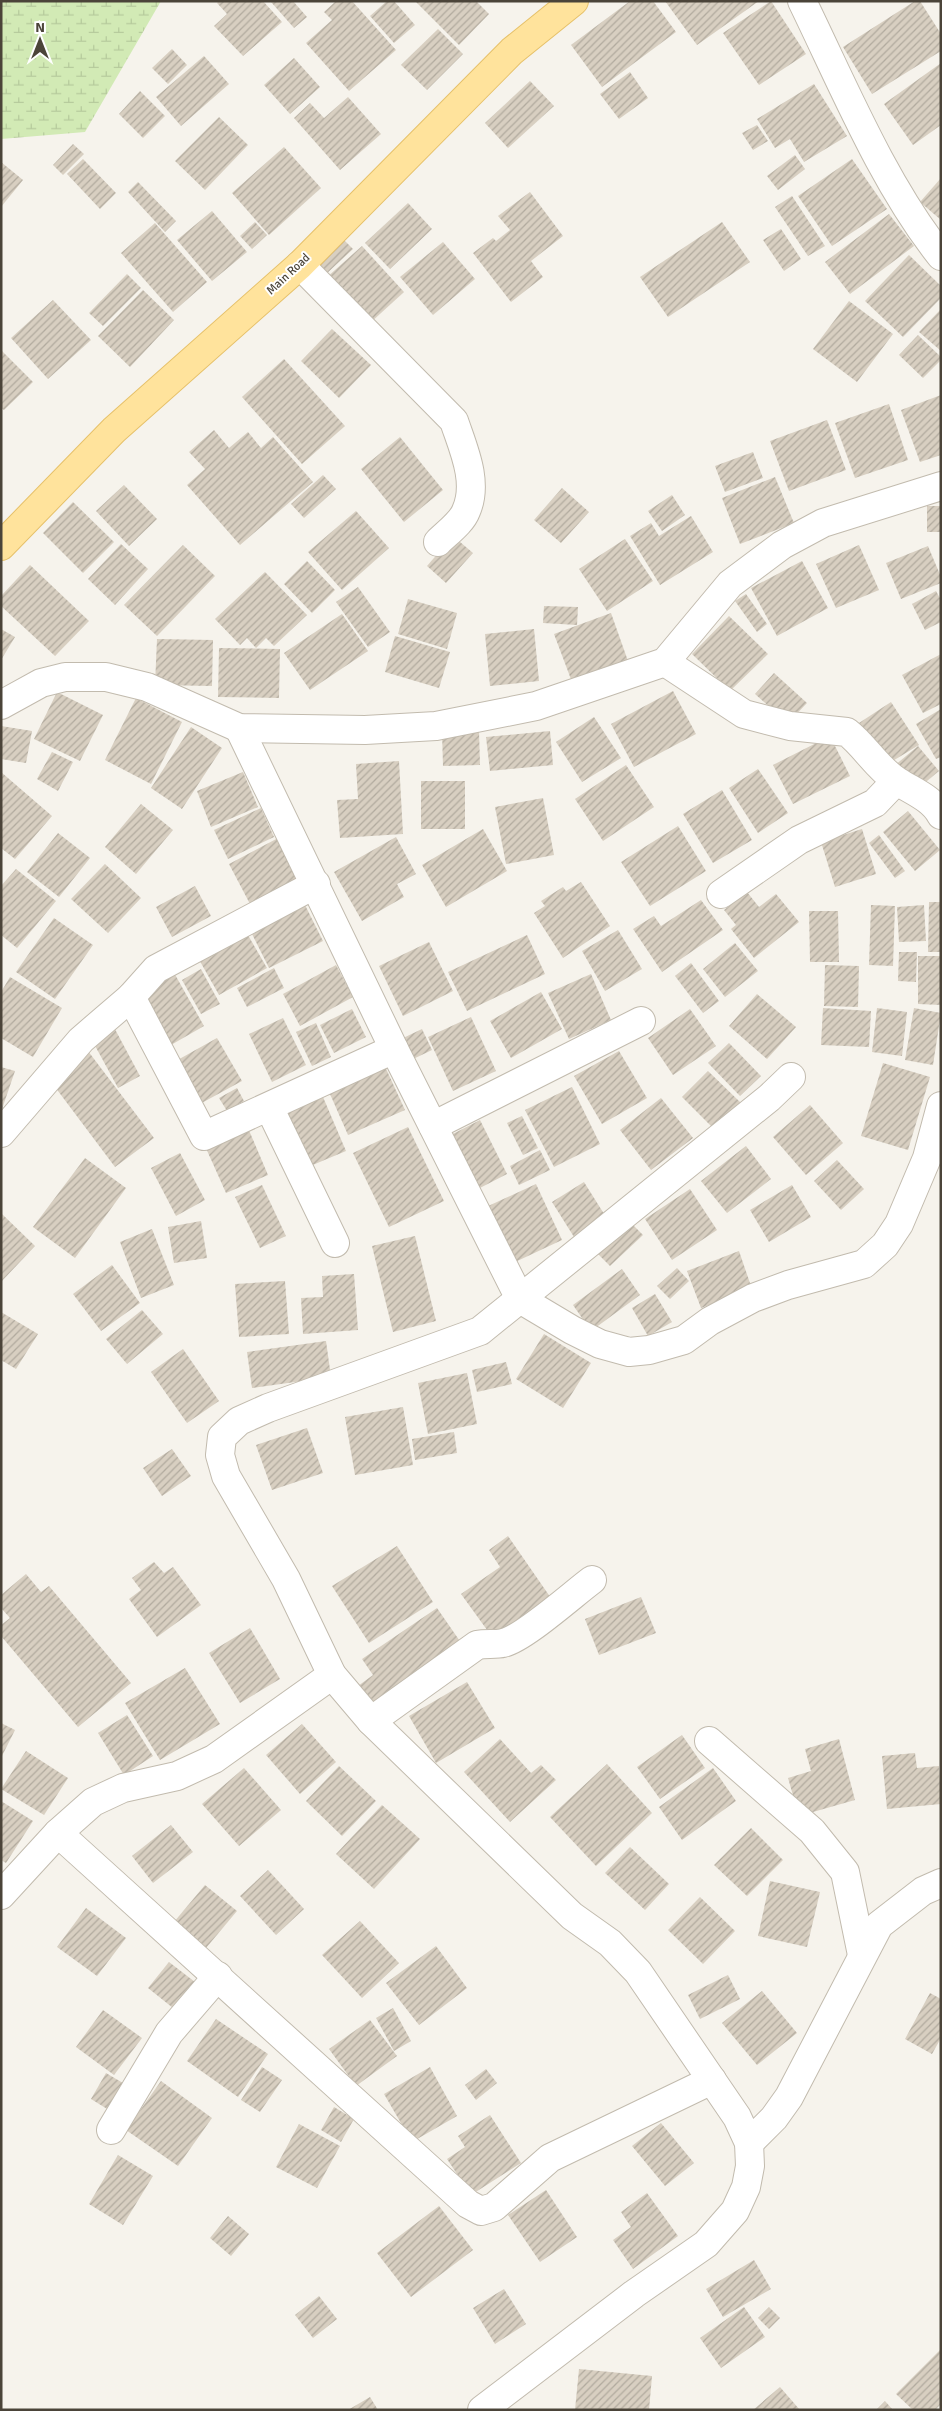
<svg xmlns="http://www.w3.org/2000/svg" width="942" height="2411" viewBox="0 0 942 2411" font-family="Signika,sans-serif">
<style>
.wetland{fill:url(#wetland-marsh)}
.building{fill:url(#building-hatch)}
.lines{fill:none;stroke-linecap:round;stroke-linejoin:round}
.minor-casing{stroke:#c2bbae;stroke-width:30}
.major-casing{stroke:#e6c16a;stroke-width:30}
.minor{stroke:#fff;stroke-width:28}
.major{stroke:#ffe39c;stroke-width:28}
.labels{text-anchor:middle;stroke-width:4;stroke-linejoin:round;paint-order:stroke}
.street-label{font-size:12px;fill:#4b4439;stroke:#fff}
</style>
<defs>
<pattern id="wetland-marsh" width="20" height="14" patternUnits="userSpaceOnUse" patternTransform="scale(1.25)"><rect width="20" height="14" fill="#d2eab5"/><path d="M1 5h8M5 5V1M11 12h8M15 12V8" fill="none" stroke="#b6ca9c"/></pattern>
<pattern id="building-hatch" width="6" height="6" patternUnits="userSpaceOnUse" patternTransform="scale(1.25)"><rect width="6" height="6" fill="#d8cfc1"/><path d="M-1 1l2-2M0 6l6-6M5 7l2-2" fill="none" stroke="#b1aa9e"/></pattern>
</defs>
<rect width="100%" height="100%" fill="#f6f3ec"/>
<!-- wetland -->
<polygon class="wetland" points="1,1 161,1 85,132 1,139"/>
<!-- building -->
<g class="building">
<polygon points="219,1 263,1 282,22 243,56 214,26 227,14 217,3"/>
<polygon points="293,1 307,17 294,28 271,2"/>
<polygon points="336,1 352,1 396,50 349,91 306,43 332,20 324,12"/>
<polygon points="387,1 394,1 415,25 394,43 370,16"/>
<polygon points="415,1 476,1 489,14 459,45"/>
<polygon points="630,1 653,1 676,32 602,87 571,45"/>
<polygon points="665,1 759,1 697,45"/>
<polygon points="771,1 806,54 759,85 723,33"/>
<polygon points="915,1 920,1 941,34 941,51 872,94 843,47"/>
<polygon points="438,29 463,54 427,90 401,65"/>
<polygon points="172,49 187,65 168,84 152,68"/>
<polygon points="204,56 229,84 181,126 156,97"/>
<polygon points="294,58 320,87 290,114 264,85"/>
<polygon points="941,63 941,125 913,145 884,104"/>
<polygon points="630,72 648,98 619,119 600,94"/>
<polygon points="530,81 554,106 508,148 485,123"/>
<polygon points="814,84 847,136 804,162 790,139 775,148 757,119"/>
<polygon points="140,91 165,116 143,138 119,114"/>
<polygon points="348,97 381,134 340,170 294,118 310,103 324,118"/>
<polygon points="219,117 248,145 205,190 175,161"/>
<polygon points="757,125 768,141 753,150 742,133"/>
<polygon points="73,144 84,154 63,175 53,165"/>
<polygon points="284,147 321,188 269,235 232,193"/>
<polygon points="795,155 805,169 778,190 767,176"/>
<polygon points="83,159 116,193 100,209 67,174"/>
<polygon points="852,159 887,209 832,246 798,196"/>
<polygon points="1,162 23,180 1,207"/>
<polygon points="941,178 941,220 920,202"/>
<polygon points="138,182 176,221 165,232 128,192"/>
<polygon points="530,192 563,236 531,261 543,277 511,302 473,253 493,238 496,241 510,230 498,216"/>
<polygon points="792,196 825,246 808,256 775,207"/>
<polygon points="408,203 432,229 390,269 365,243"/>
<polygon points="212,211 247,252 212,281 177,240"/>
<polygon points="889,214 914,246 850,294 825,262"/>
<polygon points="255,222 267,235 252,249 240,236"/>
<polygon points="722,222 750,262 668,317 640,277"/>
<polygon points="155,223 207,282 173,312 121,253"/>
<polygon points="781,229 801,259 784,271 763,240"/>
<polygon points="340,236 353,249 325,275 312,262"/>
<polygon points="443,242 475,279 433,315 400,277"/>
<polygon points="362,246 404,292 369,324 326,278"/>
<polygon points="909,255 941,286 941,298 903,337 865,301"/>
<polygon points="127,274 141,288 103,326 89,313"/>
<polygon points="143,290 174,320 130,367 98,336"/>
<polygon points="53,300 91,340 48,379 11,338"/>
<polygon points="849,301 893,334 857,382 813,349"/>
<polygon points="941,309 941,351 919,332"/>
<polygon points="332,329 371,365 339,398 301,361"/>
<polygon points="918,335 941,357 941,360 923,378 899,355"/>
<polygon points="1,350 33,382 4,410 1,408"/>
<polygon points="284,359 345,426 302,464 242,397"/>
<polygon points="941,395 941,455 920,462 901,410"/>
<polygon points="889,404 908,460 855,478 835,423"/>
<polygon points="827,420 846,470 789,491 770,441"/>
<polygon points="214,430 229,448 248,432 261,448 273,437 313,482 240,545 187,485 205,469 189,452"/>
<polygon points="400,437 443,490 404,522 361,469"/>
<polygon points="753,452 763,478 725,492 715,466"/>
<polygon points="323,475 336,489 304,518 291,504"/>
<polygon points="775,477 794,523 740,544 722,498"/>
<polygon points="124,485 157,519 129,546 96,511"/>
<polygon points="562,488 589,512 561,543 534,520"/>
<polygon points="672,495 685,515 662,531 648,511"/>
<polygon points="73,502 114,542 83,573 43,533"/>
<rect x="927" y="506" width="14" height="26"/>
<polygon points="356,511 389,548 342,590 308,552"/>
<polygon points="691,516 713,552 660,585 630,536 651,523 659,536"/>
<polygon points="453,536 473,553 446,583 427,566"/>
<polygon points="625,539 653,581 607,611 579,569"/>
<polygon points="121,544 148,569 115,605 88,579"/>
<polygon points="183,545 215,576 157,636 124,605"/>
<polygon points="859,545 879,590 836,608 816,564"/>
<polygon points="928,546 941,577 941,583 901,599 886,563"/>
<polygon points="307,561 335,590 312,613 284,584"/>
<polygon points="802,561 828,608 777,636 751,588"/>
<polygon points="30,565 89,621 55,656 1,606 1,596"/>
<polygon points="265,572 307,615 274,646 266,638 256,648 247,638 240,645 215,619"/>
<polygon points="358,587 390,632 368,647 336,602"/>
<polygon points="936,591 941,600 941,622 925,630 912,604"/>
<polygon points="746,594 767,624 757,632 735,601"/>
<polygon points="408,599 457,613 447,649 398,634"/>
<polygon points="544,606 578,607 577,625 543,623"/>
<polygon points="611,613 628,661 572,682 554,634"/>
<polygon points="342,614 368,651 310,690 284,653"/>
<polygon points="729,616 768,654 730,691 692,654"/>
<polygon points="1,629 15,637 1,660"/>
<polygon points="534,629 539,681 490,686 485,634"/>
<polygon points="395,636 450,652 439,688 385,672"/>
<polygon points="157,639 213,640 212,686 155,685"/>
<polygon points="219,648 280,649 279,698 218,697"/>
<polygon points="941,654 941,704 923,713 902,675"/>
<polygon points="774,673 807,703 788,723 755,694"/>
<polygon points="673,691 696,734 634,767 611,724"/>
<polygon points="57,692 103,715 80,761 34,739"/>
<polygon points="136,698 182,722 151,784 105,760"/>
<polygon points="891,702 919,745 886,765 859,723"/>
<polygon points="941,709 941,757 936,759 916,724"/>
<polygon points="594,717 621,758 582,782 556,742"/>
<polygon points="1,726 32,731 26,763 1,759"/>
<polygon points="191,727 222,748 182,809 151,788"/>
<polygon points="479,731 480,765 443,766 442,732"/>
<polygon points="550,731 553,765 490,771 486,737"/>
<polygon points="830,736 850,776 793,804 773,765"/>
<polygon points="918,746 939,771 915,791 894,766"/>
<polygon points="52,752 73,762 58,791 37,779"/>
<polygon points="399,761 403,834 340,838 337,800 358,799 356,764"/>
<polygon points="626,765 654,807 603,841 575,799"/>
<polygon points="758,769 788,813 758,833 729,788"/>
<polygon points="1,772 52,816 15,859 1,848"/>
<polygon points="243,772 258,807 211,827 197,791"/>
<rect x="421" y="781" width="44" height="48"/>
<polygon points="722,790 752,840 713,863 683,814"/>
<polygon points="543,798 554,855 506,864 495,807"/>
<polygon points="141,804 173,830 136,874 105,847"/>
<polygon points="261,808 274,837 228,859 214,830"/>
<polygon points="908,811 940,850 915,871 883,832"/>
<polygon points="678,826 706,871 650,906 621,862"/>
<polygon points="483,829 507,871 446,907 422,865"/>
<polygon points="862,829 876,874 835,887 821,842"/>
<polygon points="58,833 90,858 59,897 27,872"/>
<polygon points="879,835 905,871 895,878 869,843"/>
<polygon points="280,837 301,878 250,904 229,864"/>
<polygon points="396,837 416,874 397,884 404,897 362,921 334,872"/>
<polygon points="105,864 141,898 108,933 71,899"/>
<polygon points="16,869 56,901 17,948 1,935 1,886"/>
<polygon points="581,882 610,926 563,958 534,913 545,906 541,901 563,887 566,891"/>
<polygon points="195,886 211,916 172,937 156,907"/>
<polygon points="747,892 759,907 776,894 799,922 754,958 731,929 736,925 724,910"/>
<polygon points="300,895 323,941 269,968 246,922"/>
<polygon points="701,900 723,930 662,972 633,929 654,916 661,926"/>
<polygon points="929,902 941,902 941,952 928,952"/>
<polygon points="871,905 895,906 893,966 869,965"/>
<polygon points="924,905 926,941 899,942 897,907"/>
<polygon points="809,911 838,911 839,962 810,962"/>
<polygon points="54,918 93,945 55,999 16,972"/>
<polygon points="241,923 267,968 219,995 193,949"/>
<polygon points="618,930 642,969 605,991 582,951"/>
<polygon points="527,935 545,974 467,1011 448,972"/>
<polygon points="429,942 453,991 403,1016 379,966"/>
<polygon points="735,943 758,971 725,997 703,969"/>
<polygon points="899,952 917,952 916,982 898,981"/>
<polygon points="918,956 941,956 941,1005 918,1004"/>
<polygon points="691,963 719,1001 703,1013 675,976"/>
<polygon points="336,965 353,997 300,1026 283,994"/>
<polygon points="825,965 859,966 858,1007 824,1006"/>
<polygon points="274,968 284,988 247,1007 237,988"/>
<polygon points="201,969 220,1004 201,1014 182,980"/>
<polygon points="173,971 204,1026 164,1049 132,994"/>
<polygon points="591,974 611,1020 569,1039 548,993"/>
<polygon points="10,977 62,1008 33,1057 1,1038 1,992"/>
<polygon points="541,992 562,1029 511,1058 490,1021"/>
<polygon points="757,994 796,1027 767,1059 729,1026"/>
<polygon points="823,1008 871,1011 869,1047 821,1045"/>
<polygon points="877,1008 907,1012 902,1056 872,1052"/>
<polygon points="914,1008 941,1013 933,1065 905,1060"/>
<polygon points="352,1009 366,1037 334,1053 320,1025"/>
<polygon points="690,1009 716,1046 673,1075 648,1038"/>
<polygon points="471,1017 496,1071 453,1091 428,1037"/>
<polygon points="109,1018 140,1076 118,1088 87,1031"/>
<polygon points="283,1018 306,1065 272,1082 249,1034"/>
<polygon points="316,1023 331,1057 312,1066 296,1032"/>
<polygon points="422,1029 432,1050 409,1061 399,1040"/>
<polygon points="217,1038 242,1081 198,1105 174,1062"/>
<polygon points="729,1043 761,1076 740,1096 708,1063"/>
<polygon points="88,1051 154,1138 115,1167 49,1079"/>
<polygon points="619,1051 647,1098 602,1124 574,1076"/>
<polygon points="382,1060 405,1110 348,1135 326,1085"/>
<polygon points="883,1063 930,1077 908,1150 861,1136"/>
<polygon points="1,1067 15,1071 2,1109 1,1109"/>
<polygon points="708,1071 741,1103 714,1129 682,1097"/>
<polygon points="572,1087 600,1144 554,1167 525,1110"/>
<polygon points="237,1088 244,1101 227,1111 219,1098"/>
<polygon points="323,1097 346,1151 296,1172 273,1118"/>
<polygon points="661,1098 693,1138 651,1170 620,1130"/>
<polygon points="810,1105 843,1143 806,1175 773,1137"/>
<polygon points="522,1116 538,1148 523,1155 507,1123"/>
<polygon points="480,1120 507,1174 476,1190 449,1136"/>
<polygon points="408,1127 444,1201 389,1227 353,1153"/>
<polygon points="248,1128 268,1175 226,1193 205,1146"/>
<polygon points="746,1146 771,1179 727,1213 701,1181"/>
<polygon points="540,1150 550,1170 519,1185 510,1166"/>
<polygon points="180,1153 205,1200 176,1216 151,1168"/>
<polygon points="85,1158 126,1188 75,1258 33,1227"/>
<polygon points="837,1160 864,1189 841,1210 814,1181"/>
<polygon points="584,1182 606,1217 574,1237 552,1202"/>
<polygon points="536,1184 562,1240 513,1263 486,1207"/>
<polygon points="262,1185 286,1236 260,1248 235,1197"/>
<polygon points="792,1185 811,1217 769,1242 750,1210"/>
<polygon points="690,1189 717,1230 672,1260 645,1219"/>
<polygon points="1,1213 35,1246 1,1282"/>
<polygon points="628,1220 643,1235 610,1266 596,1252"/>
<polygon points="201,1221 207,1258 174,1263 168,1227"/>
<polygon points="152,1229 174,1285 141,1298 120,1242"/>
<polygon points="415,1236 436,1321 393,1332 372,1246"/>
<polygon points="739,1251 752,1289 701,1308 687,1271"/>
<polygon points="112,1265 140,1303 101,1331 73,1294"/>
<polygon points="677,1268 689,1281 670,1299 657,1286"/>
<polygon points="622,1269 640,1295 591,1331 573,1305"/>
<polygon points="354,1274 358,1330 303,1334 301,1298 323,1297 322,1276"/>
<polygon points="285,1281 289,1334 239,1337 235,1284"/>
<polygon points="655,1294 672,1322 648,1336 632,1308"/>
<polygon points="142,1310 163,1334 127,1364 106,1339"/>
<polygon points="1,1312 38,1334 16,1369 1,1360"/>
<polygon points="544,1334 591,1363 563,1408 516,1379"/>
<polygon points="326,1341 331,1377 252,1388 247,1352"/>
<polygon points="183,1349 219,1401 187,1423 151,1372"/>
<polygon points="506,1362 512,1384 477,1392 472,1370"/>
<polygon points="467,1373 477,1424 428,1434 418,1383"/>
<polygon points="403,1407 413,1465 355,1475 345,1417"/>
<polygon points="307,1428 323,1473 272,1490 256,1445"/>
<polygon points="454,1432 457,1453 415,1460 412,1439"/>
<polygon points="172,1449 191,1476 162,1496 143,1468"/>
<polygon points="508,1536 553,1601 495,1641 461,1594 500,1567 489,1550"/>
<polygon points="397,1546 433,1602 369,1643 332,1586"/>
<polygon points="154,1562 164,1573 173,1567 201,1605 157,1637 129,1599 141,1590 132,1578"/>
<polygon points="26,1574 41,1592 49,1586 131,1683 78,1727 1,1636 1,1625 10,1618 1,1608 1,1595"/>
<polygon points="641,1597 656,1633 599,1655 585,1619"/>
<polygon points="437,1608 464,1647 374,1708 358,1686 373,1675 362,1659"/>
<polygon points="250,1628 280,1679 240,1703 209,1653"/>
<polygon points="185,1668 220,1724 160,1760 125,1703"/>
<polygon points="467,1682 495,1728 436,1763 409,1716"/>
<polygon points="127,1715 153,1756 124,1775 98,1733"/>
<polygon points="1,1723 15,1730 1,1758"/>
<polygon points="302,1724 336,1762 300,1794 266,1755"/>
<polygon points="682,1735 705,1768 660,1799 637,1767"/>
<polygon points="500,1739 531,1773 541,1765 556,1780 510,1822 464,1772"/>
<polygon points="839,1739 855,1800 799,1816 788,1778 811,1771 805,1749"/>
<polygon points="26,1751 68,1778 44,1815 1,1789"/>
<polygon points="915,1753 917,1768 939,1766 941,1804 887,1809 882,1756"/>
<polygon points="607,1764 652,1813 596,1866 550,1817"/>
<polygon points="339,1766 376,1801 342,1836 306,1801"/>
<polygon points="244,1768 281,1810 239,1846 202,1804"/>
<polygon points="713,1768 736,1801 682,1840 659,1807"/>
<polygon points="1,1801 33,1821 6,1863 1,1860"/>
<polygon points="382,1805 420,1839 374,1889 336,1854"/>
<polygon points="171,1825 193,1852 153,1883 132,1856"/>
<polygon points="751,1828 783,1860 747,1896 714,1865"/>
<polygon points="630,1847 669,1884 645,1910 605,1873"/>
<polygon points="268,1870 304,1909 276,1935 240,1896"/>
<polygon points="770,1881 820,1892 807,1947 758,1936"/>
<polygon points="205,1885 237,1911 206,1948 174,1922"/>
<polygon points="700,1897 735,1931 703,1964 668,1930"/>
<polygon points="86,1908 126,1938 97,1976 57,1947"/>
<polygon points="360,1921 399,1963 362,1998 322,1955"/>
<polygon points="436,1946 467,1988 419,2025 386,1983"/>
<polygon points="169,1962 195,1982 173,2008 148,1988"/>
<polygon points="728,1975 740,1999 700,2019 688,1995"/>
<polygon points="762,1991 797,2033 757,2065 722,2023"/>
<polygon points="930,1993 941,1999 941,2038 932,2054 905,2039"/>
<polygon points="393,2008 411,2041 394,2051 376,2018"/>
<polygon points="103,2010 142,2038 114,2075 76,2047"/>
<polygon points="216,2019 268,2054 238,2097 187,2061"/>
<polygon points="370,2020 397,2056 356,2086 329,2049"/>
<polygon points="262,2067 282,2080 260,2112 241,2100"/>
<polygon points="430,2067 457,2116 412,2142 384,2094"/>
<polygon points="486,2069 497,2083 476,2100 465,2085"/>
<polygon points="106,2073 128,2086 112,2112 91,2099"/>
<polygon points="161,2081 212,2118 178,2166 126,2130"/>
<polygon points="334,2107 354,2119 341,2142 321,2130"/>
<polygon points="490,2115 521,2163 471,2195 447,2159 465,2147 458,2136"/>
<polygon points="661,2123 694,2163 665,2186 632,2146"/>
<polygon points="299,2124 340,2146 317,2188 276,2167"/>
<polygon points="118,2155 153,2176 123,2225 89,2204"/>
<polygon points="546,2190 577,2237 540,2262 508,2215"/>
<polygon points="647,2193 678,2236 633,2269 613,2240 631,2227 621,2212"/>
<polygon points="439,2206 473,2250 411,2297 377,2253"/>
<polygon points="228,2216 249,2234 231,2256 210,2238"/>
<polygon points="754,2260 771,2289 723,2317 706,2289"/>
<polygon points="504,2289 526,2324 495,2344 473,2308"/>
<polygon points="319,2296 337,2319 313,2338 295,2315"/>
<polygon points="744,2307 765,2337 721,2368 700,2338"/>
<polygon points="769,2307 780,2318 769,2329 758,2318"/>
<polygon points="940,2350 941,2404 935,2410 913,2410 896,2394"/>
<polygon points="579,2369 652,2376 649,2410 575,2410"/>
<polygon points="780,2387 800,2410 753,2410"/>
<polygon points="370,2397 378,2410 348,2410"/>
<polygon points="885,2401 893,2410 876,2410"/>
</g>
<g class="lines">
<!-- minor casing -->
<g class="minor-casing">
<g id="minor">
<path d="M802,1C843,85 883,183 941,256"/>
<path d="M300,265L454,421C463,448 479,482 466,511C462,522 447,533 438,542"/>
<path d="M665,662L744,714L790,726L847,732C865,746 877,768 897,781C912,791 932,798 941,815"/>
<polyline points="1,705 41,683 65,677 106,677 147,687 239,728 365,730 436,726 536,706 665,662 730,584 782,545 823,523 941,486"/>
<polyline points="239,728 394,1049 520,1299 572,1330 600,1344 629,1352 649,1350 684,1340 710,1321 753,1298 788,1285 864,1264 885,1245 899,1224 927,1158 941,1106"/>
<polyline points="721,894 799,840 875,803 896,781"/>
<polyline points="131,997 204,1136 394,1049"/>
<polyline points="269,1107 335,1243"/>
<polyline points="433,1126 641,1021"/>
<polyline points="1,1133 81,1040 131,997 156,969 316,884"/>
<path d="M371,1721L477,1645C486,1643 495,1645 503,1643C523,1639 573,1594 592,1580"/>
<polyline points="709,1741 812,1831 845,1872 862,1955"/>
<polyline points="58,1833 468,2204 481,2211 494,2207 550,2158 712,2080"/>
<polyline points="1,1895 58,1833 93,1802 123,1788 177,1776 214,1759 332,1675"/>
<polyline points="111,2130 169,2033 218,1976"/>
<polyline points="749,2143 774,2118 789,2097 879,1925 923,1891 941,1883"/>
<polyline points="482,2410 634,2294 706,2244 735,2211 746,2187 750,2166 749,2143 737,2117 638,1972 610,1943 572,1916 371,1721 332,1675 286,1579 226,1476 220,1455 222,1437 239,1421 268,1408 480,1331 769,1098 791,1077"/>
</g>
</g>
<!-- major casing -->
<g class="major-casing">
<polyline id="major" points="1,546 114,430 300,265 512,51 574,1"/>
</g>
<!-- minor -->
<use href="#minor" class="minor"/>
<!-- major -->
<use href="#major" class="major"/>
</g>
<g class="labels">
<!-- street labels -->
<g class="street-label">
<text transform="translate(288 274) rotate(-43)" y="4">Main Road</text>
</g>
</g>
<!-- border -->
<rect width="942" height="2411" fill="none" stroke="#4b4439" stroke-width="5"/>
<!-- north arrow -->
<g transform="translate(40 40)" stroke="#ffffff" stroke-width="4" paint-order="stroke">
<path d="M0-4L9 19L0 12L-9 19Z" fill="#4b4439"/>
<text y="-8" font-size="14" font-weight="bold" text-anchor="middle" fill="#4b4439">N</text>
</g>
</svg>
